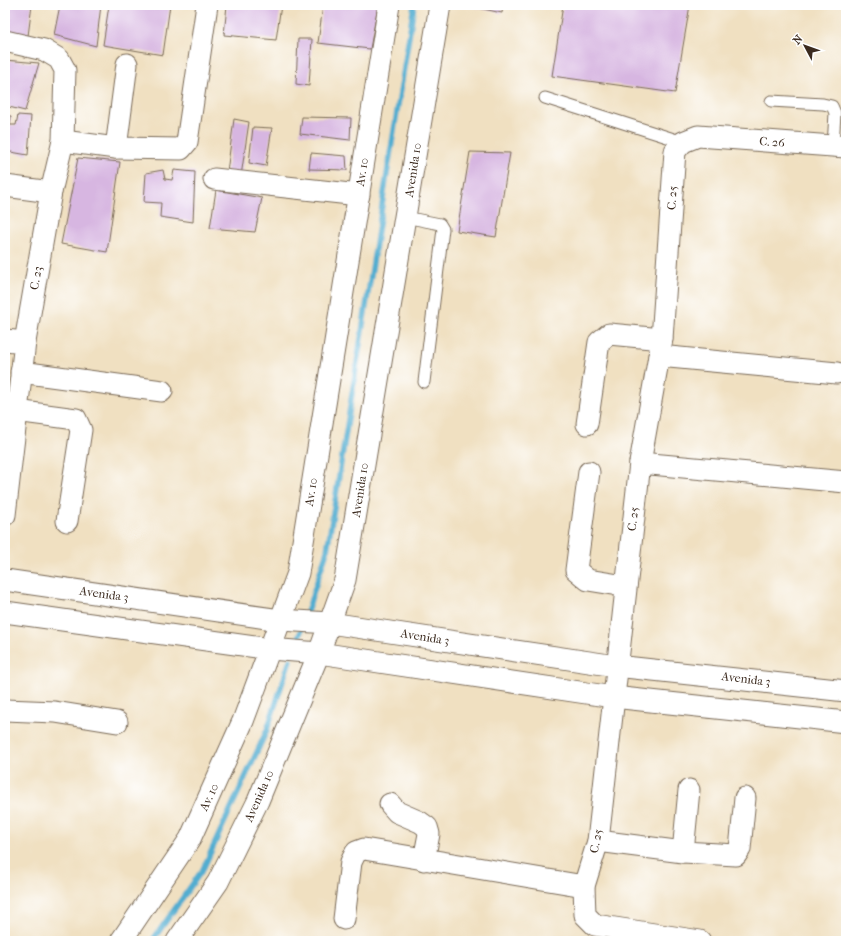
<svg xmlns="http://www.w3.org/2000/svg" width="851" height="946" viewBox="0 0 851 946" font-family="'IM FELL French Canon',serif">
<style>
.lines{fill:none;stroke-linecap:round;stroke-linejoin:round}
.stream{stroke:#52add0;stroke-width:5.5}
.building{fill:#d7b6e1}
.service-casing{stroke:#7a6a57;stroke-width:13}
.minor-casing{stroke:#7a6a57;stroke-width:23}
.service{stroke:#fff;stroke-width:11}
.minor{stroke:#fff;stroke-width:21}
.labels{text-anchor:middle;stroke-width:3.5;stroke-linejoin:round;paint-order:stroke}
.street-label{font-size:12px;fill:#3b2a1e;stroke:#fff}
</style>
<rect width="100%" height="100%" fill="#fff"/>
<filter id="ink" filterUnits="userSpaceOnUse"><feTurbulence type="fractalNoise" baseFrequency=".025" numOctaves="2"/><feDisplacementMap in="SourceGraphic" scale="8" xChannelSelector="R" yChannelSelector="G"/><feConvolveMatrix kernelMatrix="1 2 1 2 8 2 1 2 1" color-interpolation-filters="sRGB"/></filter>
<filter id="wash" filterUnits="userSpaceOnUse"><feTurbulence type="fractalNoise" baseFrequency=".012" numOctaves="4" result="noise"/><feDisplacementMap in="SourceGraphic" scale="16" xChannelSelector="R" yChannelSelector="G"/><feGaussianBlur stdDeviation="0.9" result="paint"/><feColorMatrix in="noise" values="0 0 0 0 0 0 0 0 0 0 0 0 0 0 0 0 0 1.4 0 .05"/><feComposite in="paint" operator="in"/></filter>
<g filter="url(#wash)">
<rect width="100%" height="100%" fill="#f0e0c1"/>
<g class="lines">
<!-- stream -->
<g class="stream">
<polyline points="307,612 327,551 414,5"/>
<polyline points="297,641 301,631"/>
<polyline points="152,941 203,869 267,730 290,660"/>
</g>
</g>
<g id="blocks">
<!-- building -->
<g class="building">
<polygon points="5,5 32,5 28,36 5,31"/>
<polygon points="60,5 101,5 96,46 54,35"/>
<polygon points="109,5 170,5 163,55 103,45"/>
<polygon points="227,5 281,5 276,40 224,35"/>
<polygon points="323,5 378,5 370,49 318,43"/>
<polygon points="470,5 503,5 502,13 469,6"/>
<polygon points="563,5 690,5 675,93 552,76"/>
<polygon points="298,39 312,39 309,86 296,84"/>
<polygon points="5,60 39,63 25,111 5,106"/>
<polygon points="5,115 11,116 10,125 16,125 18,115 31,116 28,155 5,151"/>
<polygon points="302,117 351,118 350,140 300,134"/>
<polygon points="234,119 249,122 241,176 227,172"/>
<polygon points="253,127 272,128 266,166 249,163"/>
<polygon points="470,152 510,153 496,237 457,231"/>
<polygon points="311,153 346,156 347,170 309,169"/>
<polygon points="78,158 120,162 107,252 61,244"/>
<polygon points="163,170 165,179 172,180 174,170 195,172 193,222 160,217 161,203 144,202 146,173"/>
<polygon points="216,190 262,198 255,232 210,228"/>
</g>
</g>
</g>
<g filter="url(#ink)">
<use href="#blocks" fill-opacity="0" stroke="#7a6a57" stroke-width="1"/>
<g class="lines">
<!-- service casing -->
<g class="service-casing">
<g id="service">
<polyline points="545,98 683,142"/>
<polyline points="771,101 823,104 832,106 835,113 833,146"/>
<polyline points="405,217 440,224 443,229 424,382"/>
</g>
</g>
<!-- minor casing -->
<g class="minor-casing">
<g id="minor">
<polyline points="5,41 44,50 59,59 65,70 63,141 51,192 25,342 5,515"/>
<polyline points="63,141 116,148 181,149 187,142 207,5"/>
<polyline points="116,148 127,64"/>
<polyline points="214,179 359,195"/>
<polyline points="5,186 51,192"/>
<polyline points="5,340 25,342"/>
<polyline points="659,356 837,373"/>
<polyline points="21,372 162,391"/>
<polyline points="16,411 76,419 81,430 67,521"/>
<polyline points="587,424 599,342 609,334 662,339"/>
<polyline points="640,463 846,482"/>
<polyline points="589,472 576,570 588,580 625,586"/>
<polyline points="5,580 280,620 330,623 616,666 846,691"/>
<polyline points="5,612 270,649 319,653 613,697 846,722"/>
<polyline points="5,710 55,712 117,722"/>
<polyline points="390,804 397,812 420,822 427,827 429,834 424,860"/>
<polyline points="598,841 683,852 736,855 740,849 745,798"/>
<polyline points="683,852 689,790"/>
<polyline points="344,919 351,862 356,852 364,849 584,886"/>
<polyline points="121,941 190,839 243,721 298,573 389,5"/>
<polyline points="177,941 218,882 258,801 319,653 345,580 440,5"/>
<polyline points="700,941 595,925 585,915 584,886 598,841 640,463 662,339 675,151 683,142 698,136 846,147"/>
</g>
</g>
<!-- service -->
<use href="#service" class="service"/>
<!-- minor -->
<use href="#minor" class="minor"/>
</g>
</g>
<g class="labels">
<!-- street labels -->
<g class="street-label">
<text transform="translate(772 142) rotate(4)" y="4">C. 26</text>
<text transform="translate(413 170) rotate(-81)" y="4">Avenida 10</text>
<text transform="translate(362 172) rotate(-81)" y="4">Av. 10</text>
<text transform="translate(672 198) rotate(-86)" y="4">C. 25</text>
<text transform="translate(36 278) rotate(-80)" y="4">C. 23</text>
<text transform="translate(360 490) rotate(-81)" y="4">Avenida 10</text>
<text transform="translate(311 492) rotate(-81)" y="4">Av. 10</text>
<text transform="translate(633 519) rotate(-83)" y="4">C. 25</text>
<text transform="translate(104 594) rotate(8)" y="4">Avenida 3</text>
<text transform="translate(425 637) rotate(9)" y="4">Avenida 3</text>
<text transform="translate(746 679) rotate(7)" y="4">Avenida 3</text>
<text transform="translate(259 796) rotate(-66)" y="4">Avenida 10</text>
<text transform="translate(209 797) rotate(-65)" y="4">Av. 10</text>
<text transform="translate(596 841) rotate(-79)" y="4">C. 25</text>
</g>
</g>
<!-- margin -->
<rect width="851" height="946" fill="none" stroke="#fff" stroke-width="20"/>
<!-- north arrow -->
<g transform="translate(805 46) rotate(311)" stroke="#ffffff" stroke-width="3" paint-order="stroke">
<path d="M0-3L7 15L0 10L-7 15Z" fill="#3b2a1e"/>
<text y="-6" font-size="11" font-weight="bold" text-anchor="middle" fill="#3b2a1e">N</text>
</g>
</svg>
